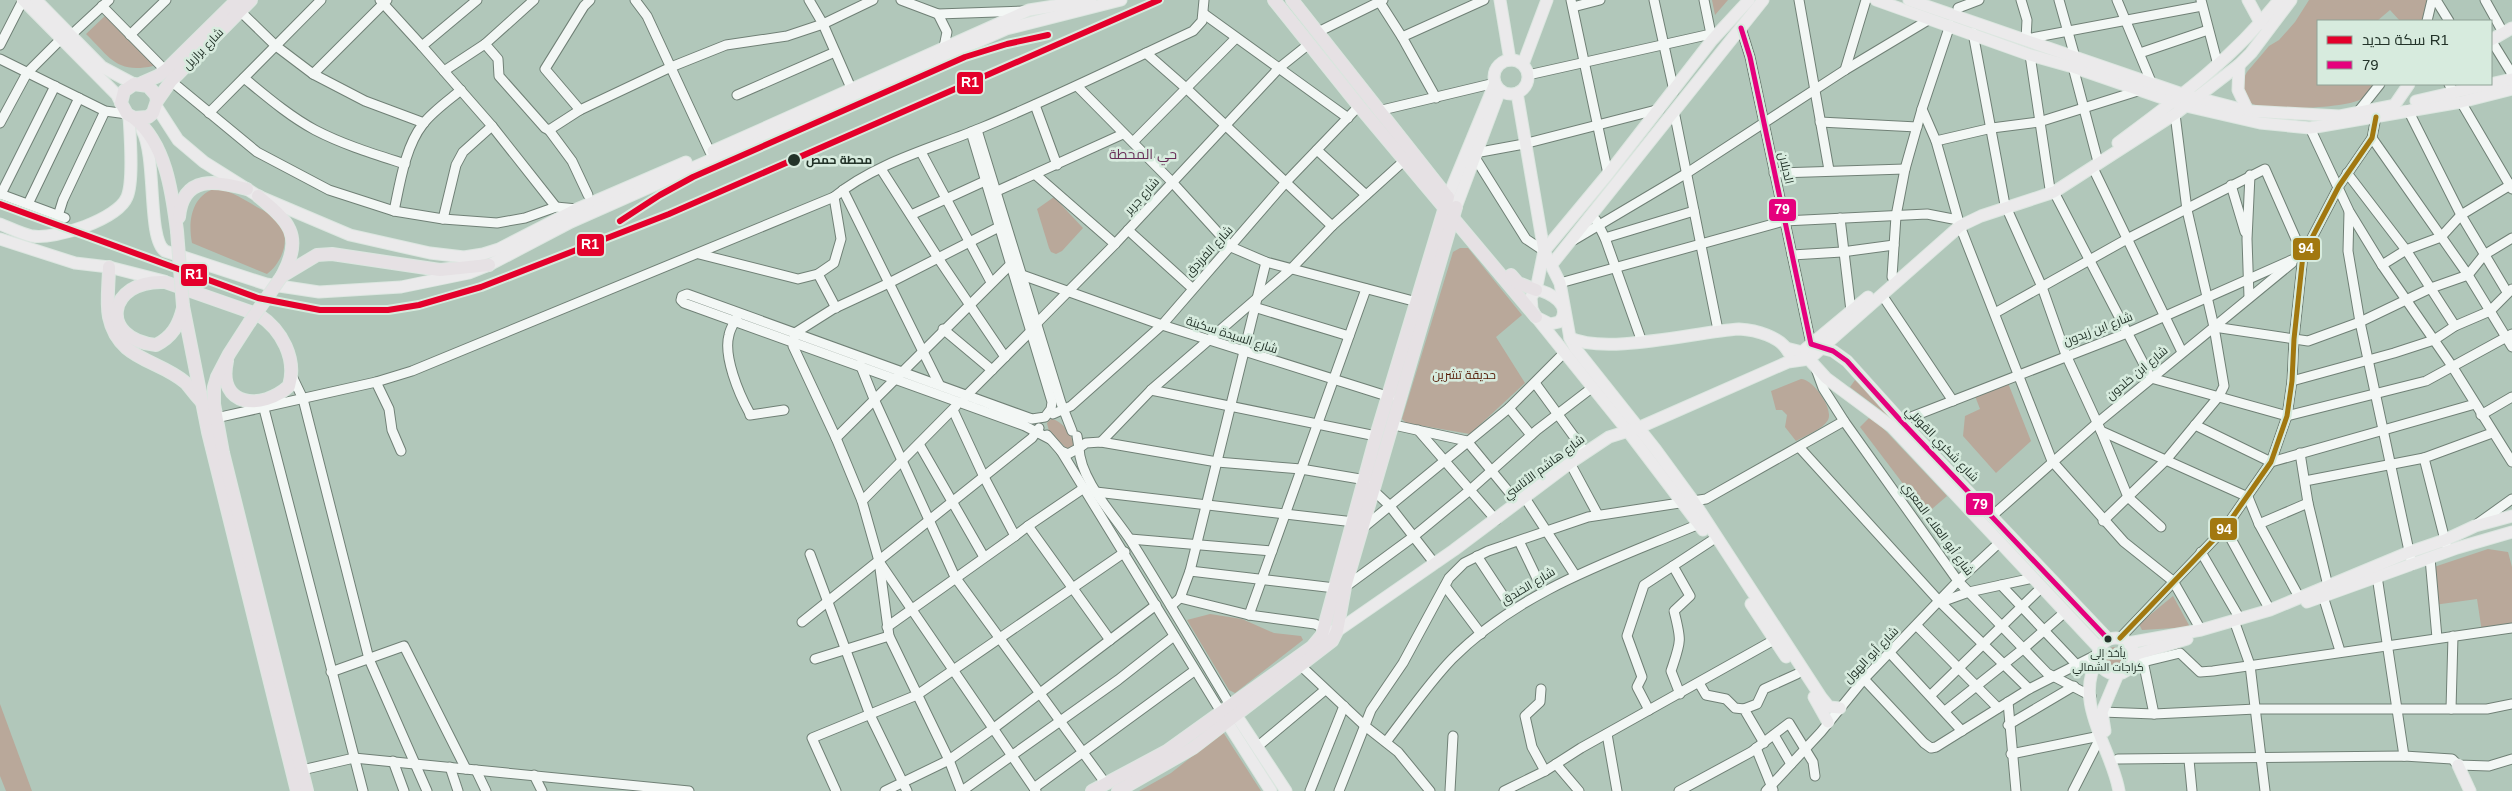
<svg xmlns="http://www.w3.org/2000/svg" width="2512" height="791" viewBox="0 0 2512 791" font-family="Arial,Cairo,sans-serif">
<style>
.green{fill:#b9a89a}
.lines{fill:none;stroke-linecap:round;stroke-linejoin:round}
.minor-casing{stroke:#708076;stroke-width:11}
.major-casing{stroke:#dce6e0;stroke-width:13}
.highway-casing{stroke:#dce6e0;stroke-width:14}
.minor{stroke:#f3f7f5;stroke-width:9}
.major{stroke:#ebeaeb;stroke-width:11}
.highway{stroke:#e6e1e4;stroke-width:12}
.highway-bridge-casing{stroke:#dce6e0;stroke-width:14;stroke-linecap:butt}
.highway-bridge{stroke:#e6e1e4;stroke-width:12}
.bus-1-casing{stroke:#d7ebde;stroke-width:9}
.bus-2-casing{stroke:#d7ebde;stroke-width:9}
.bus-1{stroke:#e5007d;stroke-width:5}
.bus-2{stroke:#a27810;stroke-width:5}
.rail-1-casing{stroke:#d7ebde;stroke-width:10}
.rail-1{stroke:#e4002b;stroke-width:6}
.stop-dot{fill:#233329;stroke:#d7ebde;stroke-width:2}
.labels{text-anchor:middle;stroke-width:5;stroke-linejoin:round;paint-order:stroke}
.bus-label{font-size:11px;fill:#233329;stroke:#d7ebde}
.street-label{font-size:12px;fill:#233329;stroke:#d7ebde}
.stop-label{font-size:12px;font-weight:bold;fill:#233329;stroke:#d7ebde;text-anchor:start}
.park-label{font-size:12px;fill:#541803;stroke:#d7ebde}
.neighbourhood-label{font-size:14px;fill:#682e58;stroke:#d7ebde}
.line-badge{stroke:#d7ebde;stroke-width:2}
.badge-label{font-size:14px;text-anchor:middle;font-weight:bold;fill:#fff}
</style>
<rect width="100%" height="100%" fill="#b1c7ba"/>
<!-- green -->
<g class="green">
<polygon points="1712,0 1728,0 1715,15"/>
<path d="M2309,0H2427L2425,14L2422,21H2400L2390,10L2377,21H2318V84H2373C2370,89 2366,96 2361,99C2350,108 2263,112 2251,103C2245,98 2243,89 2241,83L2247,72L2269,46L2279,40L2295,22Z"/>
<path d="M106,15L154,64L153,66C116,74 110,57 86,34Z"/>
<path d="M213,189C229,189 239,197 252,204C259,209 270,213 276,219C293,235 283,262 267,274L192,243C188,222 191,198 213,189Z"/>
<polygon points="1054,197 1083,228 1062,251 1056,254 1051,252 1049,248 1037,209"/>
<polygon points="1460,248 1468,248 1522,315 1496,337 1525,383 1470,434 1406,423 1402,419 1453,252"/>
<path d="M1801,379C1813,379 1834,409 1828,420C1823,429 1805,436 1796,441L1785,427L1787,415L1782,410H1776L1771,391Z"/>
<polygon points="1855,380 1892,414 2098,630 2095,633 1882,411 1850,387"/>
<polygon points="2008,383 2031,441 1996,473 1963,436 1965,416 1980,409 1975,396"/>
<polygon points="1869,418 1880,425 1947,496 1926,514 1860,427"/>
<path d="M1051,419C1062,420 1073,436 1074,446L1067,449L1049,431L1047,423Z"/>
<polygon points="2488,549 2508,552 2512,567 2512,628 2482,632 2477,599 2434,605 2431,568"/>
<polygon points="2173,596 2190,627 2142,630 2139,624"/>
<polygon points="1210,614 1242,619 1274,633 1301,636 1303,640 1235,693 1229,690 1187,620"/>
<circle cx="2114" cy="656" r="9"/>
<polygon points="0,704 32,791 6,791 0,776"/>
<polygon points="1223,732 1261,791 1139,791 1171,773"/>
</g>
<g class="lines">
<!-- minor casing -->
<g class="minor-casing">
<g id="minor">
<polyline points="380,0 422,46"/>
<polyline points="477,0 422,46 492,126 556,207"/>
<polyline points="534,0 485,44 498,59 499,76 545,128 549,130 580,110"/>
<polyline points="590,0 584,6 545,69 580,110 671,67 726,45 787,36 823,24 873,0"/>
<polyline points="635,0 647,16 710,152"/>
<polyline points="809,0 823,24 851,88"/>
<polyline points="901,0 938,14 1024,11"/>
<polyline points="1571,0 1608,174"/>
<polyline points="1654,0 1674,91"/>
<polyline points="1704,0 1712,39"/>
<polyline points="1799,0 1829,170"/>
<polyline points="2021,0 2027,20 2026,39 2202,6"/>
<polyline points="2059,0 2075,57"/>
<polyline points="2117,0 2152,84"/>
<polyline points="2201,0 2218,65"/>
<polyline points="2436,0 2449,21"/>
<polyline points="2485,0 2500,27"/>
<polyline points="1379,1 1402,37 1436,98"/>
<polyline points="102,6 165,70"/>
<polyline points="1573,7 1600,0"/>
<polyline points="1958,8 1979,0"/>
<polyline points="240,11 276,46 313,74 387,0"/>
<polyline points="938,14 947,32 944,47"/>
<polyline points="1204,14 1348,118"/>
<polyline points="2427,21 2432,0"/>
<polyline points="1950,25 1922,109 1936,141 1960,226 2052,461 2124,542 2173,581 2201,630"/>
<polyline points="1741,28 1750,57 1811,344"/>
<polyline points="1318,32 1383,0"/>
<polyline points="1973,33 2005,205"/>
<polyline points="130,35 166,0"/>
<polyline points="70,36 109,0"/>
<polyline points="1402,37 1484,0"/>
<polyline points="2491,40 2512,74"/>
<polyline points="0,45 23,0"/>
<polyline points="1146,53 1187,89 1332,226"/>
<polyline points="2140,53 2208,30"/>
<polyline points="2030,55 2050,189"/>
<polyline points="0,59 105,111 127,114"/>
<polyline points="2073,67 2097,158"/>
<polyline points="1845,70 1866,0"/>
<polyline points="444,71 485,44"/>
<polyline points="313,74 365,101 424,123"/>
<polyline points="1528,75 1711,34"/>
<path d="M244,78C266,96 289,116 315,130C344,145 374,154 405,164"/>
<polyline points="171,81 257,152 329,190 394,211 443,219 497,223 525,218 556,207 577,209"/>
<polyline points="2449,84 2454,93"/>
<polyline points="1078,87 1172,182 1231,247 1266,262 1417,302"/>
<polyline points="737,95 835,52"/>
<polyline points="2461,102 2512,189"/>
<polyline points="1035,105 1057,165"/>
<polyline points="2408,110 2461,215 2507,292"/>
<polyline points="1378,111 1495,83"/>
<polyline points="1674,111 1718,330"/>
<polyline points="209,113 321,0"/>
<polyline points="2357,113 2380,84"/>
<polyline points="1820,122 1917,127"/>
<polyline points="0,123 27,73 61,39"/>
<polyline points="2310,128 2349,211 2382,265 2452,366 2512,462"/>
<polyline points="549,130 572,161 588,195"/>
<polyline points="977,130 1061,403 1072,431"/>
<polyline points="971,132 1052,402 1051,409 1045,417 1032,419 687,294 682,296 681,300 684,303 1025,426 1050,439"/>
<polyline points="2372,138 2468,275 2512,347"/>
<polyline points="1936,141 1992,128 2039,122 2141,90"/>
<polyline points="1133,142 1236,38"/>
<polyline points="1317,150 1366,195"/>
<polyline points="921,152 991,282"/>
<polyline points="1475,153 1524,144 1660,109"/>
<polyline points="1474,156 1526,239 1544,251"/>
<polyline points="2093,168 2182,352"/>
<polyline points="881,169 938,258 1005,357"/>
<polyline points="1774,173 1905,169"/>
<polyline points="2347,173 2406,250 2455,326"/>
<polyline points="1036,175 1115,244"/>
<polyline points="2231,185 2245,232"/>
<polyline points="843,190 939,384"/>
<polyline points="995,192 1123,134"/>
<polyline points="2054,192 2151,378 2287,416 2426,381 2512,334"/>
<polyline points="0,194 65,218"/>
<polyline points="1,194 55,86"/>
<polyline points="28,204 79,98"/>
<polyline points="2007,209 2042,287 2066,355 2101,431 2248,497 2259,524 2299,597"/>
<path d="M394,211C400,183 405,147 423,124C433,111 449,100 461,90"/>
<polyline points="2349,212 2348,251 2360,322 2412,565"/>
<polyline points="911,215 985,181"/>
<polyline points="58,216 63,200 105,111"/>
<polyline points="1840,218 1851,311"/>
<polyline points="443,219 456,165 463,152 492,126"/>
<polyline points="1596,220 1605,238 1642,342"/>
<polyline points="999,227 889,283 833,309 795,333 793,346 836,438 1011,264"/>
<polyline points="1128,230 1192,288"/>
<polyline points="1605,238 1694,211"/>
<polyline points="1574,240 1687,173 1845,70 1930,19"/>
<polyline points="699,254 798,279 818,274 834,263 841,239 834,197"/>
<polyline points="1792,255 1842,252 1894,245"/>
<polyline points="2382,265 2406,250 2441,237 2461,215 2512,184"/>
<polyline points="818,274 836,308"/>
<polyline points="1022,275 1162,325 1390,397"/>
<polyline points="1892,277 1896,216 1905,169 1922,109"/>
<polyline points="1560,283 1784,221 1927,214 1958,220"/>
<polyline points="1882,295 1953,401"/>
<polyline points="2249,297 2247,239 2250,175"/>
<polyline points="1254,307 1349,336"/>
<polyline points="1995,313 2127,239 2265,169 2303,255"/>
<path d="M737,317C734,323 730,329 729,335C723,356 739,394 749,412L750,415L784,410"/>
<polyline points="1036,324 1115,244 1279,68 1309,44"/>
<polyline points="2214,327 2308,341 2360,322 2431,288 2468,275 2484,255 2512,238"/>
<polyline points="943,329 992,370"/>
<polyline points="860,364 874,399 955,577 1106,784"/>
<polyline points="1816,369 1823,388 1844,421 1958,581 2047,673 2091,696"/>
<polyline points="292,376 303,399 369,659 427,791"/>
<polyline points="2292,381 2394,353 2434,340 2455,326 2490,311 2512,289"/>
<polyline points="376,382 389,409 392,430 401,451"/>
<polyline points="1535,383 1586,453"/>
<polyline points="1151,390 1376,436"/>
<polyline points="965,397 1030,332"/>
<polyline points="262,401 363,791"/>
<polyline points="1509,408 1531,435"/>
<polyline points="953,410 984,477 1015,536 1028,526 1110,640 1156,605"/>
<polyline points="1053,414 1071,406 1162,325 1286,182 1359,106"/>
<polyline points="2481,415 2512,397"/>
<path d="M216,418L376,382L412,371L834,197C875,163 933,148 981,128C1053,98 1122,64 1193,31L1202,21L1204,0"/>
<polyline points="1901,421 2127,333 2303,255"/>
<polyline points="1394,425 1467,441 1518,503"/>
<polyline points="2195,425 2271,462 2475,404"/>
<polyline points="1418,430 1496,520"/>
<polyline points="2101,431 2128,497 2161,527"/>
<polyline points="1047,435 1061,451 1068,454 1079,448 1077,436"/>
<polyline points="836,438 862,501 879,561 889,636 949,760 961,791"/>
<polyline points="1101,442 1151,390 1292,268 1332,226 1405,160"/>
<polyline points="919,444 984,557"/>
<polyline points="1799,447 1940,602 2029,689"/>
<polyline points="1061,451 1221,712"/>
<polyline points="2300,453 2308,503 2328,586"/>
<polyline points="1570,463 1598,515"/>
<polyline points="2305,481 2424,458"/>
<polyline points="1374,491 1389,505 1435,564"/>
<polyline points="1096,492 1354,522"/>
<polyline points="1525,498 1575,575"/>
<polyline points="862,501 956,406"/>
<polyline points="1992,516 2096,424 2292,263"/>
<polyline points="2103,521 2166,460 2219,396 2224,386 2214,327 2187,210 2175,114"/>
<polyline points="2259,524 2308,503"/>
<polyline points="2477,524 2512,499"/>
<polyline points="1028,526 1084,488"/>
<polyline points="1364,527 1509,408 1564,353"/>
<polyline points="2225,528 2270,610"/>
<polyline points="1130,539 1272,551"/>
<polyline points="1519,541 1543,591"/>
<polyline points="2446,544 2424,458 2492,433"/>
<polyline points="2201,552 2240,619"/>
<polyline points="810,554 870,715 907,791"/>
<polyline points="1477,556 1512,609"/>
<polyline points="2430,558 2437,638"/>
<polyline points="880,563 1036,791"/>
<path d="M1673,566L1690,596L1674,611C1682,642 1681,641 1671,671L1680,694"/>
<polyline points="1190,571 1335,588"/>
<polyline points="2377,576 2404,756"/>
<polyline points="2001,585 2075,663"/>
<polyline points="1445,586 1481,634"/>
<polyline points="1345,587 1413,537 1470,490 1537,430 1593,387"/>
<polyline points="2323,596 2340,651"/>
<polyline points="1180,598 1249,615 1315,624 1325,629"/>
<polyline points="1941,602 1969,592 2033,578"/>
<polyline points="1171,606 1180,598 1190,571 1266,262"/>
<polyline points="1249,615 1366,289"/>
<polyline points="802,622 1032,438 1039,428"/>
<polyline points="1917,626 1998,708"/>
<polyline points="2236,626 2250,665 2265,791"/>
<polyline points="887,627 1015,536"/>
<polyline points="2120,638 2225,528 2271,462 2287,416 2292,381 2294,339 2303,255 2339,186 2372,138 2376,117"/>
<polyline points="1890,653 1962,731"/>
<polyline points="2142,656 2154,714"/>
<polyline points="815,659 889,636"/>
<polyline points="2143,662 2180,653 2200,672 2213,671 2512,628"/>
<polyline points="1301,666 1365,726 1398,752 1430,791"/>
<polyline points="331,672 404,646 466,769"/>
<polyline points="1864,679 1924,743 1931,748 1936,747 2029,689 2098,654"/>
<polyline points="1699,683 1706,695 1726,699 1735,708 1744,709 1764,743"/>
<polyline points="1541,689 1540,702 1525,716 1532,747 1545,771"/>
<polyline points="1931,695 2042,587"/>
<polyline points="2008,702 2016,791"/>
<path d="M1230,705C1197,650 1165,595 1131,541C1114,515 1080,480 1079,448L1086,443L1101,442L1217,462L1301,469L1366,480"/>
<polyline points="1744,709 1757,704 1764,689 1797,674"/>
<polyline points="2451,709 2453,636"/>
<polyline points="1649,710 1637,687 1642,677 1627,636 1644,585 1711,541"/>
<polyline points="1945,711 2023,649 2065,612"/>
<polyline points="2102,712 2154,714 2256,709 2487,709 2512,704"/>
<polyline points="2008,725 2074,686"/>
<polyline points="1607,734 1617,791"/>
<polyline points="1774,735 1791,764"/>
<path d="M1386,742C1407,715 1428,684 1452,659C1520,590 1612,561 1699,524"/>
<polyline points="1257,747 1325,690"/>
<polyline points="1756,748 1773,790"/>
<polyline points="2011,754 2100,736"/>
<polyline points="2118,759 2404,756 2452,759 2458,765 2489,766 2512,759"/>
<polyline points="2189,760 2192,791"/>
<polyline points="393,761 404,791"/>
<polyline points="1556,764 1579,791"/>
<polyline points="450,767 458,791"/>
<polyline points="302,770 354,758 689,791"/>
<polyline points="476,770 486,791"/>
<polyline points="534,775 542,791"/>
<polyline points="1034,788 1194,671"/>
<polyline points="836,791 812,738 917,695 1125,552"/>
<polyline points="885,791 949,760 994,728 1110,640"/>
<polyline points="962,791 1118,680 1174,636"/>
<polyline points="1310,791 1344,706"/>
<polyline points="1339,791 1371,710 1403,663 1449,578 1464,563 1488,551 1588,517 1706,499 1844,421"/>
<polyline points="1450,791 1453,736"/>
<polyline points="1504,791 1545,771 1581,748 1774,640"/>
<polyline points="1679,791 1751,752 1789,723 1813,762 1815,776"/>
<polyline points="1766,791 1821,732 1864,679 1958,581 2000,542"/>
<polyline points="2073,791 2100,738"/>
</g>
</g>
<!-- major casing -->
<g class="major-casing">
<g id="major">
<polyline points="23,0 117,95 121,103"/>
<polyline points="36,0 102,67 134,84"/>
<polyline points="1500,0 1510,60"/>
<polyline points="1876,0 2030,55 2073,67 2186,106 2260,123 2310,128 2461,102 2512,89"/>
<polyline points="1909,0 2182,94 2248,111 2340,116 2391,106"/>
<polyline points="2248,0 2261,24"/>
<polyline points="2491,40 2512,28"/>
<circle cx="1511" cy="77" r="17"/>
<polyline points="1523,64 1547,0"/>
<polyline points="2239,65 2238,90 2248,111"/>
<polyline points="1517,93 1544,251 1560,283 1570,338 1575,348 1656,450 1694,502 1821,697 1829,707 1840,708"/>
<polyline points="2416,101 2512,79"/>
<polyline points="156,106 178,140 204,162 258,196 350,235 430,253 464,257 483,254 499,249 577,209 686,162"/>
<polyline points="2389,113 2409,84"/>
<path d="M142,130C157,157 147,239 165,251L266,284L319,292L401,287L469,273L489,265L571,222L1006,29L1121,0"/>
<path d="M2118,143C2176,100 2235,57 2279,0"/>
<polyline points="713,151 1029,10 1091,0"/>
<polyline points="1448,197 1495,83"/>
<polyline points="1456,207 1500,90"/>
<path d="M0,224C10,228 22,234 32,236C56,240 118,219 127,197C134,181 130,135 129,116"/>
<polyline points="0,239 75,263 109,267 164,281"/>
<polyline points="1552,264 1763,0"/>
<polyline points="1536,290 1544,251 1608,174 1712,40 1749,0"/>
<path d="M1536,317L1550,324L1559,322C1574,307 1550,291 1536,290L1531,297L1532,309L1536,317L1627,430L1703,530"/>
<path d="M1570,338C1607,355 1695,332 1739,329C1755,330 1781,336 1789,353"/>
<polyline points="1817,347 1833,351 1847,361 1901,421 2108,639"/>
<polyline points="1786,348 1802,352 1868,297"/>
<polyline points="1805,355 1826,378 1892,427 2099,648"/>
<polyline points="2307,602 2457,548 2512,532"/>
<polyline points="1751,604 1786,657"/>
<polyline points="1331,631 1337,631 1454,550 1570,463 1609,437 1638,428 1788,362 1809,359 1960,226 1981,216 2054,192 2175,114 2239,65 2251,53 2291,0"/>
<circle cx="2116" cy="656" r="18"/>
<polyline points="2128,643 2201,630 2270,610 2407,553 2445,540 2475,526 2512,516"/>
<polyline points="2134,655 2187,639"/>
<path d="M2098,659C2072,702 2112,749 2119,791"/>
<polyline points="1814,697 1828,722"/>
<polyline points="1232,709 1286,791"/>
<polyline points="1222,714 1271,791"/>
<polyline points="2105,731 2102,712 2118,674"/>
<polyline points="2458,765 2470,791"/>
</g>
</g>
<!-- highway casing -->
<g class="highway-casing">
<g id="highway">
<polyline points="1274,0 1359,106 1536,317"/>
<polyline points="1292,0 1446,195"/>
<polyline points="142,83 158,76 167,69 237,0"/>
<polyline points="157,101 156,95 148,86 134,84 124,91 121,103 127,114 134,118 148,117 153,113 157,101 171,81 251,0"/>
<path d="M134,118C166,144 172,192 177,231"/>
<path d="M258,196C288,221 304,235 283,274"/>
<path d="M179,217C183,174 217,181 247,189"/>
<path d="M109,267C109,283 106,302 109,317C118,361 159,359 186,383C191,389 196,396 201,401"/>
<polyline points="1511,275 1518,283 1536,290"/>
<polyline points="282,276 317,255 332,254 440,270 489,265"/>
<polyline points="183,306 208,432 297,791"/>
<path d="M183,308C179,325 172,337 156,345C98,339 107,279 165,282L259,315C282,330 297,359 289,386C262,411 217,407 227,361"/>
<polyline points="249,323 229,354 217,377 214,387 214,404 223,453 307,791"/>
<polyline points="1092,791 1167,751 1312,647 1322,635 1376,436 1448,197"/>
<polyline points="1118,791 1193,748 1332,641 1337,631 1345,587 1456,207"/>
</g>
</g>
<!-- minor -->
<use href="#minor" class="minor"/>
<!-- major -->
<use href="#major" class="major"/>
<!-- highway -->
<use href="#highway" class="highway"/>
<!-- highway-bridge casing -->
<g class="highway-bridge-casing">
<g id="highway-bridge">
<polyline points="177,231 183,306"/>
<polyline points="249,323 282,276"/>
</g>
</g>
<!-- highway-bridge -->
<use href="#highway-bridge" class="highway-bridge"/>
<!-- bus-1 casing -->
<g class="bus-1-casing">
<polyline id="bus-1" points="1741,28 1750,57 1811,344 1833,351 1847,361 1901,421 2108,639"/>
</g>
<!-- bus-2 casing -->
<g class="bus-2-casing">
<polyline id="bus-2" points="2120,638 2225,528 2271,462 2287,416 2292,381 2294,339 2303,255 2339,186 2372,138 2376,117"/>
</g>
<!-- bus-1 -->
<use href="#bus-1" class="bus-1"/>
<!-- bus-2 -->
<use href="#bus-2" class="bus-2"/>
<!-- rail-1 casing -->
<g class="rail-1-casing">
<g id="rail-1">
<polyline points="0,204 258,298 320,310 388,310 419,305 481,287 669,214 1159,0"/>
<polyline points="620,221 660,195 693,177 965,57 1007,44 1048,35"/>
</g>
</g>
<!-- rail-1 -->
<use href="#rail-1" class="rail-1"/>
</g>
<!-- markers -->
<g class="stop-dot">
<circle cx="794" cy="160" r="7"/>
<circle cx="2108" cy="639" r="4.5"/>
</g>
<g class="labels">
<!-- bus labels -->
<g class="bus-label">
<text x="2108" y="657">يأخذ إلى<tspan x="2108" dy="14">كراجات الشمالي</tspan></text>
</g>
<!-- street labels -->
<g class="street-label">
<text transform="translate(203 49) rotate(-46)" y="4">شارع برازيل</text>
<text transform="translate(1786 168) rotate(77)" y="4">الدبلان</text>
<text transform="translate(1142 196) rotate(-48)" y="4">شارع جرير</text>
<text transform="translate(1209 251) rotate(-47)" y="4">شارع الفرزدق</text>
<text transform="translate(2098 329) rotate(-21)" y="4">شارع ابن زيدون</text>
<text transform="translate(1232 335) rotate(18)" y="4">شارع السيدة سكينة</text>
<text transform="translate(2137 373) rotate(-40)" y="4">شارع ابن خلدون</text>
<text transform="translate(1942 444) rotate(46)" y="4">شارع شكري القوتلي</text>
<text transform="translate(1544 467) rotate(-37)" y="4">شارع هاشم الأتاسي</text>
<text transform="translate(1938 529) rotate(54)" y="4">شارع أبو العلاء المعري</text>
<text transform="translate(1528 586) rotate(-31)" y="4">شارع الخندق</text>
<text transform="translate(1871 655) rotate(-46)" y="4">شارع أبو الهول</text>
</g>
<!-- stop labels -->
<g class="stop-label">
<text x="806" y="164">محطة حمص</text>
</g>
<!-- park labels -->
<g class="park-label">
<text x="1464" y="379">حديقة تشرين</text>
</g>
<!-- neighbourhood labels -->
<g class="neighbourhood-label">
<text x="1143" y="159">حي المحطة</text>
</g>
</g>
<g class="line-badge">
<rect x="956" y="71" width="28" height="24" rx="5" fill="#e4002b"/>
<rect x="1768" y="198" width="29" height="24" rx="5" fill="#e5007d"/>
<rect x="576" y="233" width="29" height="24" rx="5" fill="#e4002b"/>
<rect x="2292" y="237" width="29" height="24" rx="5" fill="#a27810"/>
<rect x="180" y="263" width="28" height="24" rx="5" fill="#e4002b"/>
<rect x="1965" y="492" width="29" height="24" rx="5" fill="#e5007d"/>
<rect x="2209" y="517" width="29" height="24" rx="5" fill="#a27810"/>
</g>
<g class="badge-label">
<text x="970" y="87">R1</text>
<text x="1782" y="214">79</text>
<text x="590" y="249">R1</text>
<text x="2306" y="253">94</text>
<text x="194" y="279">R1</text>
<text x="1980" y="509">79</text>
<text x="2224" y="534">94</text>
</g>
<!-- legend -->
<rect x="2317" y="20" width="175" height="65" fill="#d7ebde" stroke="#8fa196"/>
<rect x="2327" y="36" width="25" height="8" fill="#e4002b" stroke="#8fa196"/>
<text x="2362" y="45" font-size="15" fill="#233329">سكة حديد R1</text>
<rect x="2327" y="61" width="25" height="8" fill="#e5007d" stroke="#8fa196"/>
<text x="2362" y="70" font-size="15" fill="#233329">79</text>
</svg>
